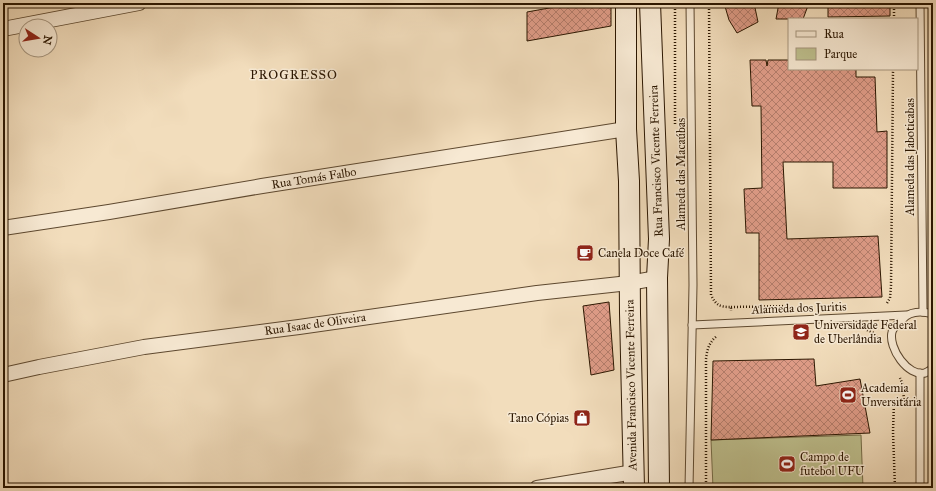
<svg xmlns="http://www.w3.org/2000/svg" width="936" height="491" viewBox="0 0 936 491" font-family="'IM FELL Great Primer',serif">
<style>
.green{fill:#bec08e;stroke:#746b47}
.building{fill:url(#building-cross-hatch);stroke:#2b1600}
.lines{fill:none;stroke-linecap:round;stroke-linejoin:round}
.service-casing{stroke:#5d482f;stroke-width:9}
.minor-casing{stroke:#5d482f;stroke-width:16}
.secondary-casing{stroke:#2b1600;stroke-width:22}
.path{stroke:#2b1600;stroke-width:2.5;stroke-dasharray:1 2;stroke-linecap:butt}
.service{stroke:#f7e9d3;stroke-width:7}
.minor{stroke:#f7e9d3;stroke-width:14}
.secondary{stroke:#f7e9d3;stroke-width:20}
.labels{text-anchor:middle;stroke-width:3;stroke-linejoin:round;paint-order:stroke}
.street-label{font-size:12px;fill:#2b1600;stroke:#f7e9d3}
.poi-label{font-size:12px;fill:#2b1600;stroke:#f7e9d3;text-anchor:start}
.neighbourhood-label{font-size:13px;letter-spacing:1px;fill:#2b1600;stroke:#f7e9d3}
</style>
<defs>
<pattern id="building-cross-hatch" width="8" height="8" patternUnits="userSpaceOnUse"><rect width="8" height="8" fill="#df9c88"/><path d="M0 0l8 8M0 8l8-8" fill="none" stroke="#b57e6d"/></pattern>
</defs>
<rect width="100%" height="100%" fill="#f2ddbc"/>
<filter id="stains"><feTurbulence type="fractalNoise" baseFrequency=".005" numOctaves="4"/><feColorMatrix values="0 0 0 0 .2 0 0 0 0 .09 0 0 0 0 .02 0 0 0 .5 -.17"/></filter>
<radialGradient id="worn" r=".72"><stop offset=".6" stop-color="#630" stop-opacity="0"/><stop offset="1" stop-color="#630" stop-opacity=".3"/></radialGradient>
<!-- green -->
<polygon class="green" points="861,435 863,488 713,488 711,440"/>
<!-- building -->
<g class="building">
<polygon points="577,3 611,3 611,26 527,41 527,12"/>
<polygon points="724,3 754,3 758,22 737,33 729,20"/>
<polygon points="779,3 809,3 803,19 776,19"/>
<polygon points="828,3 890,3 890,16 828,17"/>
<polygon points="750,60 766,60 767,66 768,60 789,60 789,69 856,69 856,77 875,77 877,132 887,131 887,188 833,188 833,162 783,162 787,239 878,236 882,297 759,300 759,233 746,233 744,189 762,188 761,106 752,106"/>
<polygon points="609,302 614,370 591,375 583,306"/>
<polygon points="814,359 816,386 860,379 870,433 711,440 713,361"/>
</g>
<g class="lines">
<!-- service casing -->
<g class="service-casing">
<g id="service">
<polyline points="920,3 923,312"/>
<path d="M933,314C922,311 909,311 902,320C899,323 893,327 892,332C888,348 908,377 925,373C927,372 931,370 933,368"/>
<polyline points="692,325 906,315"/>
<polyline points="920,373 920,488"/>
<polyline points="689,488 693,285 690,3"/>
</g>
</g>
<!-- minor casing -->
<g class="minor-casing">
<g id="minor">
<polyline points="3,29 139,3"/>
<polyline points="3,228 109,212 262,186 626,129"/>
<polyline points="3,375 39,367 144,347 299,327 537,293 629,283 657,278"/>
<polyline points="537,488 634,472"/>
</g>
</g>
<!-- secondary casing -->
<g class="secondary-casing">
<g id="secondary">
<polyline points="626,3 626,129 629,181 630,313 634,488"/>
<polyline points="650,3 659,239 657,278 659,488"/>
</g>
</g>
<!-- path -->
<g class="path">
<polyline points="675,3 675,124"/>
<path d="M709,3L711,295C716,305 719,307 731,307V311"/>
<polyline points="894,19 894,3"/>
<polyline points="887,303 890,298 891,286 893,69"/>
<polyline points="731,307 790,306"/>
<polyline points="867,330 874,333 878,339"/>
<path d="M706,488V359C707,350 709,342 717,336"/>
<polyline points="895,488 893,432 894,402 904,402 903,385 900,378"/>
</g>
<!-- service -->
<use href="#service" class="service"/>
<!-- minor -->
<use href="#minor" class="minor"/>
<!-- secondary -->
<use href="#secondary" class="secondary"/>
</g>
<!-- icons -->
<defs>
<g id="cafe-square" transform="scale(0.9)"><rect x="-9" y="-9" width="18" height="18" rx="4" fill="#8f2418" stroke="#f7e9d3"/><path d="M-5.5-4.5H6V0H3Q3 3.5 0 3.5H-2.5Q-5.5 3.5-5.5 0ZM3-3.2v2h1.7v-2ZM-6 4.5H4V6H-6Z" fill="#fff"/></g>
<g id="university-square" transform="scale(0.9)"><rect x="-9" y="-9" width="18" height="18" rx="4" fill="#8f2418" stroke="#f7e9d3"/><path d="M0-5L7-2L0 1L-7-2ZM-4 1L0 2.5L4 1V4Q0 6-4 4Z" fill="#fff"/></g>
<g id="stadium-square" transform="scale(0.9)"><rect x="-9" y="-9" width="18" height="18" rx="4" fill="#8f2418" stroke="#f7e9d3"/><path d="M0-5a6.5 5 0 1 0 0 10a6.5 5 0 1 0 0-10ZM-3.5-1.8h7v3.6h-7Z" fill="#fff"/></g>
<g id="shop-square" transform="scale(0.9)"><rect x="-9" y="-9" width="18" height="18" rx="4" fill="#8f2418" stroke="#f7e9d3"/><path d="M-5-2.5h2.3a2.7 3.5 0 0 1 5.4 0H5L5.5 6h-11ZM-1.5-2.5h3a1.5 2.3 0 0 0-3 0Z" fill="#fff"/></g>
</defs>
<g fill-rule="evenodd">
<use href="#cafe-square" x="585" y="253"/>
<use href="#university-square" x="801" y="332"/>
<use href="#stadium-square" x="848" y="395"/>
<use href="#shop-square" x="582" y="418"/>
<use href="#stadium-square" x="787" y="464"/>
</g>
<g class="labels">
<!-- street labels -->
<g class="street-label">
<text transform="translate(910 157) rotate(-90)" y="4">Alameda das Jaboticabas</text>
<text transform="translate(656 161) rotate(-92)" y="4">Rua Francisco Vicente Ferreira</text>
<text transform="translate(681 174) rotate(-90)" y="4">Alameda das Macaúbas</text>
<text transform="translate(314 178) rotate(-9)" y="4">Rua Tomás Falbo</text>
<text transform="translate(799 308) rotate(-2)" y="4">Alameda dos Juritis</text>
<text transform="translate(315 324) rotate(-8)" y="4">Rua Isaac de Oliveira</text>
<text transform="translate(631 385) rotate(-91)" y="4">Avenida Francisco Vicente Ferreira</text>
</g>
<!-- poi labels -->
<g class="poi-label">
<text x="598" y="257">Canela Doce Café</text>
<text x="814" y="329">Universidade Federal<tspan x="814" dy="14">de Uberlândia</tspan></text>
<text x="861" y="392">Academia<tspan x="861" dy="14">Unversitária</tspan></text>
<text x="569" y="422" text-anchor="end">Tano Cópias</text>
<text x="800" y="461">Campo de<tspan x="800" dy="14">futebol UFU</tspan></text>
</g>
<!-- neighbourhood labels -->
<g class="neighbourhood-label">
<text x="294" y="79">PROGRESSO</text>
</g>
</g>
<!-- margin -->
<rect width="936" height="491" fill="none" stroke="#f2ddbc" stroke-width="16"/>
<rect x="4" y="4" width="928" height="483" fill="none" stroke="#2b1600" stroke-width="2"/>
<rect x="8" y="8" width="920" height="475" fill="none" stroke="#2b1600"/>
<!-- legend -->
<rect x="788" y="18" width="130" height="52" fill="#f7e9d3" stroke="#a5957f"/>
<rect x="796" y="31" width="20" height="6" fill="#f7e9d3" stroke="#a5957f"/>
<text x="824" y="38" font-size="12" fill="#2b1600">Rua</text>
<rect x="796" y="48" width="20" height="12" fill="#bec08e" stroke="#a5957f"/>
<text x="824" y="58" font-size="12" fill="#2b1600">Parque</text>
<!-- north arrow -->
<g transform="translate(38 38) rotate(102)"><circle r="19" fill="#f7e9d3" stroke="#a5957f"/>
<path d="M0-3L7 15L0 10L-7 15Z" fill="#8f2418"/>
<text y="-6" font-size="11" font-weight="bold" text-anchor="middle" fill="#2b1600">N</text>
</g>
<rect width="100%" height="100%" filter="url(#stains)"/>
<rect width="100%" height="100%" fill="url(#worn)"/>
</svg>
